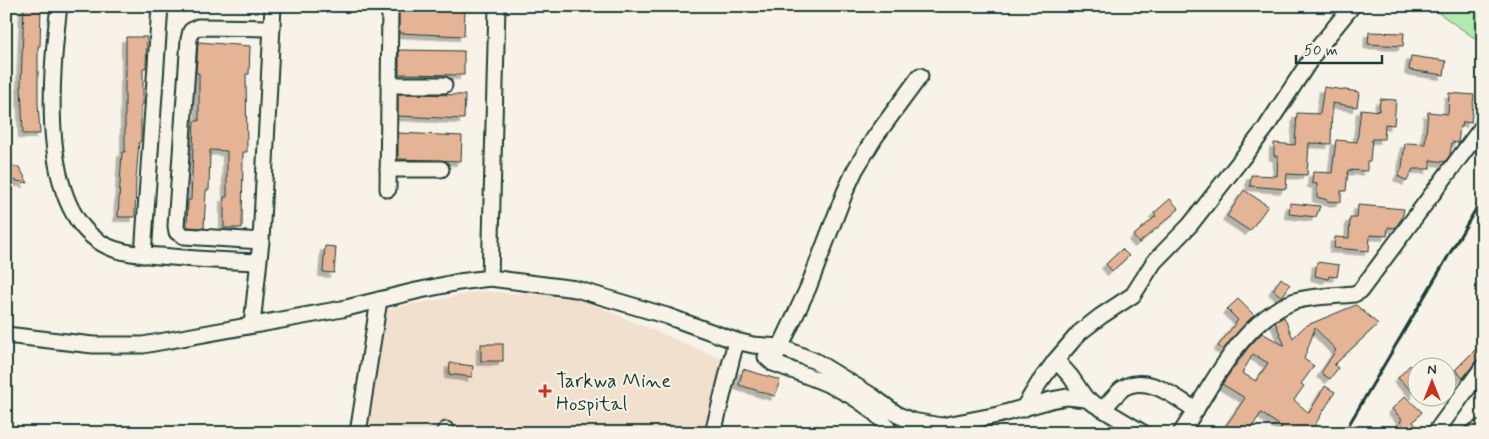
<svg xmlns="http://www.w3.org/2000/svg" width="1489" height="439" viewBox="0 0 1489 439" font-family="Mynerve,sans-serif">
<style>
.built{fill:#f2e0cf}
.green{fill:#b0eaae;stroke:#689471}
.building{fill:#e5b496;stroke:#1f3d34;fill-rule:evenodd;filter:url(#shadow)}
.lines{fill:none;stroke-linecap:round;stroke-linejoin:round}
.minor-casing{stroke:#1f3d34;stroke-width:19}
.minor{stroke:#f7f3e8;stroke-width:15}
.rail{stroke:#1f3d34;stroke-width:3}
.poi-dot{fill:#c8321e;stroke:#f7f3e8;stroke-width:2}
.labels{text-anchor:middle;stroke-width:4;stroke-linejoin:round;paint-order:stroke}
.poi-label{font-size:20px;fill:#1f3d34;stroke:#f7f3e8;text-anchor:start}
</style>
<defs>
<filter id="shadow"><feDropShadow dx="-4.5" dy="4.5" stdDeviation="0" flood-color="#0004"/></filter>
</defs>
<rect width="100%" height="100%" fill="#f7f3e8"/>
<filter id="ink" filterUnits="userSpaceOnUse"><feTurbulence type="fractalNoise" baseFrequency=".02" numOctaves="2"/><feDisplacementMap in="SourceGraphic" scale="10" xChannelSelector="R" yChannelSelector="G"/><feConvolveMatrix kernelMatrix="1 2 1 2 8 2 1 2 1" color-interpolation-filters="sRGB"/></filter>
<g filter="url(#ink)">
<!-- built -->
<polygon class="built" points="481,291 575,297 726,361 712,421 686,433 361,433 387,309"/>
<!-- green -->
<polygon class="green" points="1435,6 1483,6 1483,44 1433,9"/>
<!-- building -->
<g class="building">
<polygon points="24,6 41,6 40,46 38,46 38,103 40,134 23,134 21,84"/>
<polygon points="399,6 465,9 464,36 399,33"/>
<polygon points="1369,32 1404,33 1403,46 1368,44"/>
<polygon points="126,37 147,37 146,68 143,68 143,105 141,105 141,141 139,142 136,180 135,217 118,217 122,152 125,152 125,77 126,77"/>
<polygon points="198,42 250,46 249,74 246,74 247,152 243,152 242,228 224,228 224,197 227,197 227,151 210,150 209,190 206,190 204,228 187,227 188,200 191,200 194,121 199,121 199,73 196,73"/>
<polygon points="399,50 464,51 464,75 399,74"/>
<polygon points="1411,56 1446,61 1444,75 1409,70"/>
<polygon points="1324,87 1359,92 1357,107 1332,103 1331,144 1309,143 1307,175 1287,174 1286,189 1250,186 1251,175 1277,176 1278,156 1274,156 1274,143 1295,145 1297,113 1320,114"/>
<polygon points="1449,93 1474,95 1471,123 1463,122 1462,127 1460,126 1458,143 1452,142 1450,155 1445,162 1430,160 1430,169 1413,169 1407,181 1398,176 1402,168 1405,143 1425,144 1428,112 1448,114"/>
<polygon points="398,94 465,95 464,119 398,116"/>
<polygon points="1380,99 1396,100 1394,125 1385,124 1384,139 1372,139 1370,161 1367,161 1367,171 1348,170 1346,191 1341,191 1341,202 1327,201 1327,200 1317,197 1317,184 1312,183 1313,172 1332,173 1336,140 1357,142 1361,109 1379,111"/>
<polygon points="398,133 462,136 461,161 398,159"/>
<polygon points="6,165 19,167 28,183 6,179"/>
<polygon points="1244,190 1268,206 1250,231 1227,216"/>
<polygon points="1170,199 1179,209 1139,243 1133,236 1156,216 1154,213"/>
<polygon points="1290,203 1320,206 1316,217 1289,214"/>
<polygon points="1358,205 1404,209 1402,218 1395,228 1388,227 1387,236 1370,235 1369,251 1334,248 1335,237 1349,238 1350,218 1357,218"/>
<polygon points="325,246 336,247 334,273 323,272"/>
<polygon points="1122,249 1129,256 1112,271 1106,264"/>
<polygon points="1317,262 1339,265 1337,277 1329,276 1328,279 1315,276"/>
<polygon points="1281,278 1290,285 1282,297 1273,290"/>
<polygon points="1238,299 1254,315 1234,336 1223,350 1218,346 1238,320 1227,309"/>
<path d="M1356,305L1378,324L1334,365L1338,368L1330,379L1321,373L1336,350L1315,328L1304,359L1314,366L1301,384L1304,386L1294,400L1309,413L1325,386L1335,392L1310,433H1277L1282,427L1261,413L1248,433H1221L1245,398L1222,384L1248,348L1262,333L1285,346L1275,322L1277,321L1284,317L1293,338L1305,326ZM1253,354L1268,363L1256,381L1242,373Z"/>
<polygon points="1483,342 1483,358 1476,361 1463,378 1455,370"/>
<rect x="481" y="344" width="22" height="17"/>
<polygon points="450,363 473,366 472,377 449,374"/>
<polygon points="1410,365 1416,372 1416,395 1398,378"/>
<polygon points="743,369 780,380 775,396 739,385"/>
<polygon points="1405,396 1422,412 1413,422 1424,433 1412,433 1400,422 1402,419 1392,409"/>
</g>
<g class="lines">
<!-- minor casing -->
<g class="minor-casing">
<g id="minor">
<path d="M59,6C51,71 35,221 114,249C128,254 145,255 160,256C192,259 225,261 258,262"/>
<polyline points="390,85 444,85"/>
<polyline points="388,169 441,169"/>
<polyline points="388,189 390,6"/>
<polyline points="261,241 184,236 177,232 176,226 189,39 191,31 198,27 272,28"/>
<polyline points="143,255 160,6"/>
<polyline points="490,278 497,6"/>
<polyline points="252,325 261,241 273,6"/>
<polyline points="6,335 93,345 143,345 342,309 416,291 459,282 490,278 576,289 667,316 736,341 753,345 780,347 815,361 872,396 898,415 912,421 941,426 998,415 1051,400 1067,397 1086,399 1143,433"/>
<path d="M766,357L773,363C809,377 852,389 879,417C884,422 887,428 891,433"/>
<polyline points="773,363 808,288 845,192 855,170 875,137 920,76"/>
<polyline points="1086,399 1071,377 1056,360 1079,333 1101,316 1133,295 1154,262 1190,225 1265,129 1318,48 1352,6"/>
<polyline points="1023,409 1039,383 1056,360"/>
<path d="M1103,409C1109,403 1115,395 1122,389C1146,372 1176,398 1196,410"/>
<polyline points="358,433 379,300"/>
<polyline points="444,433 446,430"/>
<polyline points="713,433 736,341"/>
<path d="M1181,433C1210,390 1239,324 1290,303C1305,296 1337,296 1354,294L1360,291L1483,126"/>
<polyline points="1435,433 1483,367"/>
<polyline points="1472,433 1483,427"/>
</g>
</g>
<!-- minor -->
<use href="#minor" class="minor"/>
<!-- rail -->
<polyline class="rail" points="1344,433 1483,197"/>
</g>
</g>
<!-- markers -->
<path class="poi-dot" d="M542.5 383.5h5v5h5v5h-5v5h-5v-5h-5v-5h5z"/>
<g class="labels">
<!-- poi labels -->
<g class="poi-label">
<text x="556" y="387">Tarkwa Mine<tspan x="556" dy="23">Hospital</tspan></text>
</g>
</g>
<!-- margin -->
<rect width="1489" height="439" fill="none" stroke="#f7f3e8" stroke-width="25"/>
<rect x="12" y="12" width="1464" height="414" fill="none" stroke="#1f3d34" stroke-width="2" filter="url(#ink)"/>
<!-- north arrow -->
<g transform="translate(1432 382)"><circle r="24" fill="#f7f3e8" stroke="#a1aaa0"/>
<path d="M0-4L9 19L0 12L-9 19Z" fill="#c8321e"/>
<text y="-8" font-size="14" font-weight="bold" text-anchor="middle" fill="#1f3d34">N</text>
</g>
<!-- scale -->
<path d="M1296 55v8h86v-8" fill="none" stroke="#1f3d34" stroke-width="2.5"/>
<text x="1304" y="55" font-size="15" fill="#1f3d34" stroke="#f7f3e8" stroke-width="4" paint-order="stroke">50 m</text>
</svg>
